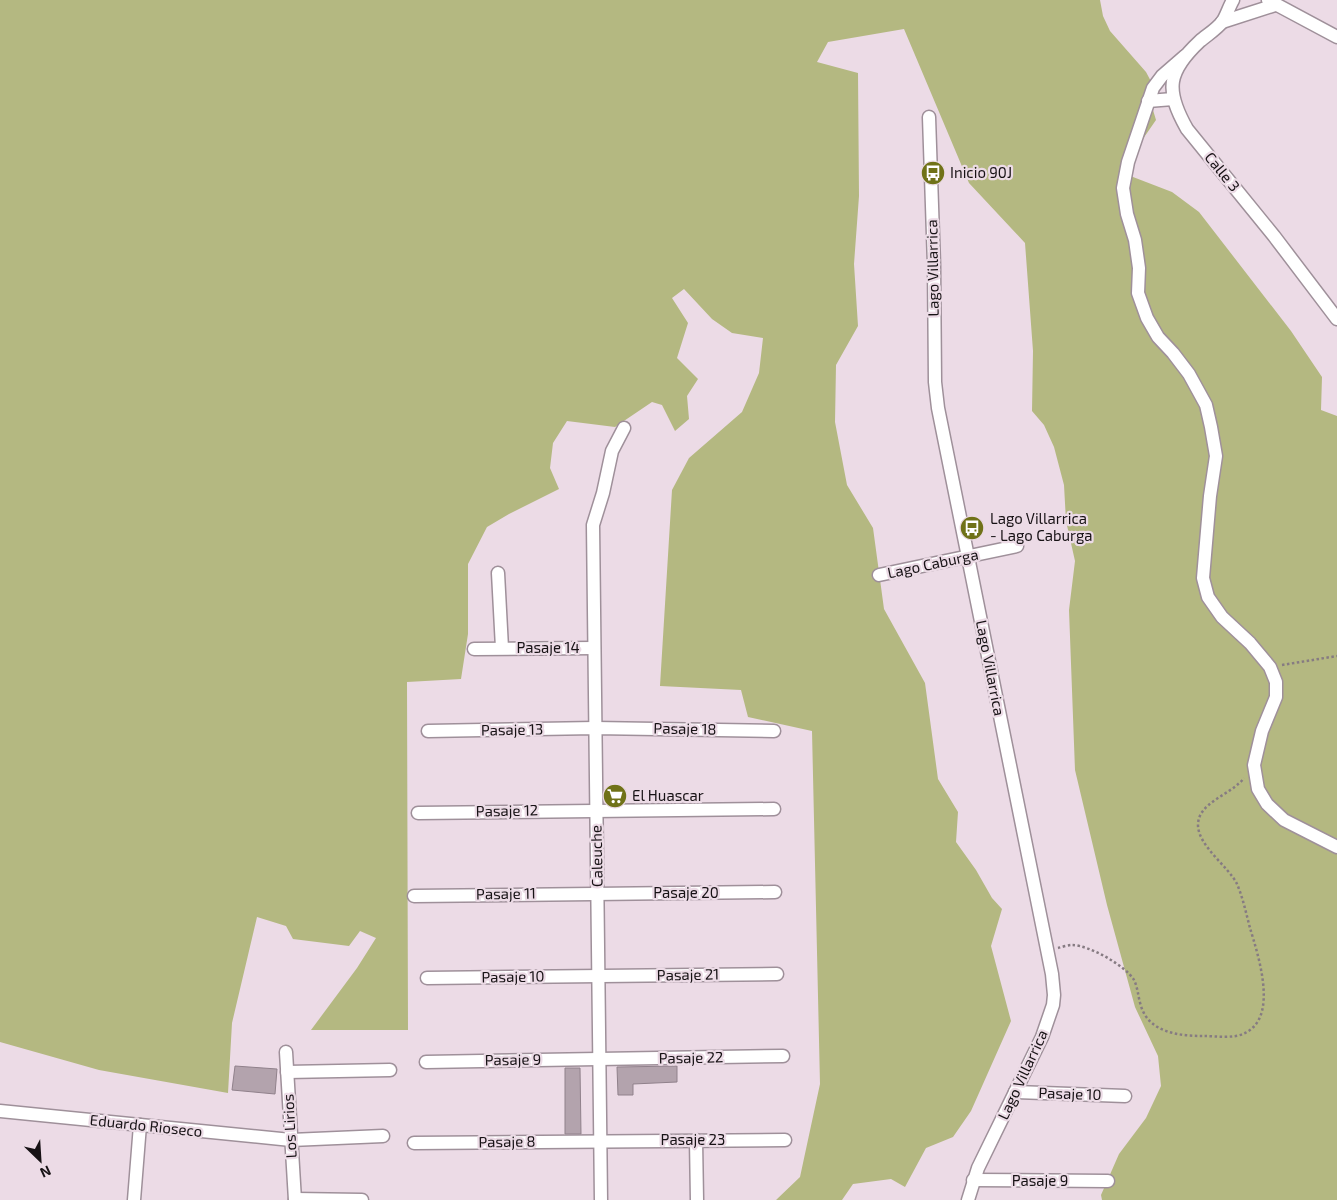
<svg xmlns="http://www.w3.org/2000/svg" width="1337" height="1200" viewBox="0 0 1337 1200" font-family="'Exo 2',sans-serif">
<style>
.green{fill:#b4b881}
.building{fill:#b3a3ad;stroke:#90818b}
.lines{fill:none;stroke-linecap:round;stroke-linejoin:round}
.minor-casing{stroke:#9f909a;stroke-width:15}
.path{stroke:#867b82;stroke-width:2.5;stroke-dasharray:2.5 2.5;stroke-linecap:butt}
.minor{stroke:#fff;stroke-width:12}
.labels{text-anchor:middle;stroke-width:4.5;stroke-linejoin:round;paint-order:stroke}
.street-label{font-size:15px;fill:#171215;stroke:#ecdbe6}
.poi-label{font-size:15px;fill:#171215;stroke:#ecdbe6;text-anchor:start}
</style>
<rect width="100%" height="100%" fill="#ecdbe6"/>
<!-- green -->
<polygon class="green" points="0,0 1100,0 1103,16 1110,31 1146,72 1154,87 1150,100 1156,120 1120,172 1172,192 1199,212 1291,331 1322,377 1321,410 1337,416 1337,1200 1102,1200 1101,1195 1119,1154 1146,1118 1161,1086 1158,1056 1135,1007 1107,905 1075,770 1069,610 1075,561 1066,521 1064,485 1054,447 1044,425 1032,411 1033,351 1025,243 969,183 904,29 828,42 817,62 858,73 859,196 854,264 858,326 836,365 835,422 847,485 873,528 884,609 925,683 938,779 958,812 956,842 976,870 992,898 1002,909 991,946 1011,1021 971,1111 953,1137 926,1148 905,1187 891,1179 853,1184 842,1200 776,1200 800,1177 820,1084 812,731 748,717 741,690 660,686 672,490 689,458 742,412 759,373 763,338 732,333 712,319 684,289 672,298 688,323 677,358 698,379 687,396 689,419 675,431 662,405 652,402 615,427 567,421 553,443 550,468 559,489 509,514 487,527 468,564 468,634 461,679 407,682 408,1030 311,1030 357,968 376,938 360,931 349,946 293,939 286,926 257,917 232,1023 228,1093 99,1070 0,1042"/>
<!-- building -->
<g class="building">
<polygon points="235,1066 277,1069 275,1094 232,1090"/>
<polygon points="677,1066 677,1082 633,1084 633,1095 618,1095 617,1067"/>
<polygon points="565,1068 580,1068 581,1134 565,1134"/>
</g>
<g class="lines">
<!-- minor casing -->
<g class="minor-casing">
<g id="minor">
<path d="M1233,0C1229,7 1227,14 1223,21C1217,29 1207,35 1200,41C1167,72 1165,90 1187,129L1274,236L1337,319"/>
<polyline points="1268,0 1337,37"/>
<polyline points="1222,22 1275,5"/>
<polyline points="1185,56 1162,76 1153,88 1128,162 1123,188 1127,214 1135,240 1139,268 1138,293 1147,318 1158,337 1173,353 1189,374 1206,405 1211,427 1216,456 1210,496 1203,578 1208,597 1222,617 1250,643 1270,667 1276,682 1276,697 1262,731 1254,765 1258,789 1267,804 1284,820 1337,847"/>
<polyline points="1148,101 1173,99"/>
<polyline points="929,117 934,265 935,382 938,408 1052,974 1054,995 1053,1005 1042,1037 978,1168 968,1200"/>
<polyline points="498,573 502,648"/>
<polyline points="879,575 1017,546"/>
<polyline points="474,649 594,648"/>
<polyline points="428,731 595,728 774,731"/>
<polyline points="418,813 774,809"/>
<polyline points="414,896 775,892"/>
<polyline points="427,978 777,974"/>
<polyline points="286,1052 295,1200"/>
<polyline points="426,1062 783,1056"/>
<polyline points="287,1072 390,1070"/>
<polyline points="1015,1092 1125,1096"/>
<polyline points="0,1111 291,1140 383,1136"/>
<polyline points="696,1140 697,1200"/>
<polyline points="414,1143 785,1140"/>
<polyline points="973,1180 1108,1181"/>
<polyline points="295,1199 362,1200"/>
<polyline points="134,1200 140,1125"/>
<polyline points="601,1200 593,525 603,493 612,451 624,428"/>
</g>
</g>
<!-- path -->
<g class="path">
<polyline points="1282,665 1337,656"/>
<path d="M1058,948C1062,947 1068,945 1072,945C1089,945 1126,966 1134,980C1138,988 1138,997 1141,1006C1149,1033 1180,1036 1204,1036C1216,1036 1234,1039 1245,1033C1279,1017 1258,955 1250,928C1246,913 1243,898 1237,884C1229,867 1198,846 1198,825C1198,802 1231,795 1244,778"/>
</g>
<!-- minor -->
<use href="#minor" class="minor"/>
</g>
<!-- icons -->
<defs>
<g id="bus-disc" transform="scale(1.25)"><circle r="9.5" fill="#707218" stroke="#ecdbe6"/><path d="M-5-6H5V4H4V6H2V4H-2V6H-4V4H-5ZM-3.5-4V0h7V-4ZM-3.5 1.2v1.5H-2V1.2ZM2 1.2v1.5H3.5V1.2Z" fill="#fff"/></g>
<g id="supermarket-disc" transform="scale(1.25)"><circle r="9.5" fill="#707218" stroke="#ecdbe6"/><path d="M-6-5.5h2.5l.6 2H6L4.5 2H-2.5L-4.4-4H-6ZM-1.5 3.2a1.3 1.3 0 1 0 .1 0ZM3 3.2a1.3 1.3 0 1 0 .1 0Z" fill="#fff"/></g>
</defs>
<g fill-rule="evenodd">
<use href="#bus-disc" x="933" y="173"/>
<use href="#bus-disc" x="972" y="528"/>
<use href="#supermarket-disc" x="615" y="796"/>
</g>
<g class="labels">
<!-- street labels -->
<g class="street-label">
<text transform="translate(1222 172) rotate(51)" y="5">Calle 3</text>
<text transform="translate(933 268) rotate(-91)" y="5">Lago Villarrica</text>
<text transform="translate(933 564) rotate(-12)" y="5">Lago Caburga</text>
<text x="548" y="653">Pasaje 14</text>
<text transform="translate(990 668) rotate(79)" y="5">Lago Villarrica</text>
<text transform="translate(685 729) rotate(1)" y="5">Pasaje 18</text>
<text transform="translate(512 730) rotate(-1)" y="5">Pasaje 13</text>
<text transform="translate(507 811) rotate(-1)" y="5">Pasaje 12</text>
<text transform="translate(597 856) rotate(-91)" y="5">Caleuche</text>
<text x="686" y="898">Pasaje 20</text>
<text transform="translate(506 894) rotate(-1)" y="5">Pasaje 11</text>
<text transform="translate(688 975) rotate(-1)" y="5">Pasaje 21</text>
<text transform="translate(513 977) rotate(-1)" y="5">Pasaje 10</text>
<text transform="translate(691 1058) rotate(-1)" y="5">Pasaje 22</text>
<text transform="translate(513 1060) rotate(-1)" y="5">Pasaje 9</text>
<text transform="translate(1023 1075) rotate(-65)" y="5">Lago Villarrica</text>
<text transform="translate(1070 1094) rotate(2)" y="5">Pasaje 10</text>
<text transform="translate(146 1126) rotate(6)" y="5">Eduardo Rioseco</text>
<text transform="translate(290 1126) rotate(-93)" y="5">Los Lirios</text>
<text x="693" y="1145">Pasaje 23</text>
<text transform="translate(507 1142) rotate(-1)" y="5">Pasaje 8</text>
<text x="1040" y="1186">Pasaje 9</text>
</g>
<!-- poi labels -->
<g class="poi-label">
<text x="950" y="178">Inicio 90J</text>
<text x="990" y="524">Lago Villarrica<tspan x="990" dy="17">- Lago Caburga</tspan></text>
<text x="632" y="801">El Huascar</text>
</g>
</g>
<!-- north arrow -->
<g transform="translate(40 1160) rotate(155)" stroke="#ecdbe6" stroke-width="4" paint-order="stroke">
<path d="M0-4L9 19L0 12L-9 19Z" fill="#171215"/>
<text y="-8" font-size="14" font-weight="bold" text-anchor="middle" fill="#171215">N</text>
</g>
</svg>
